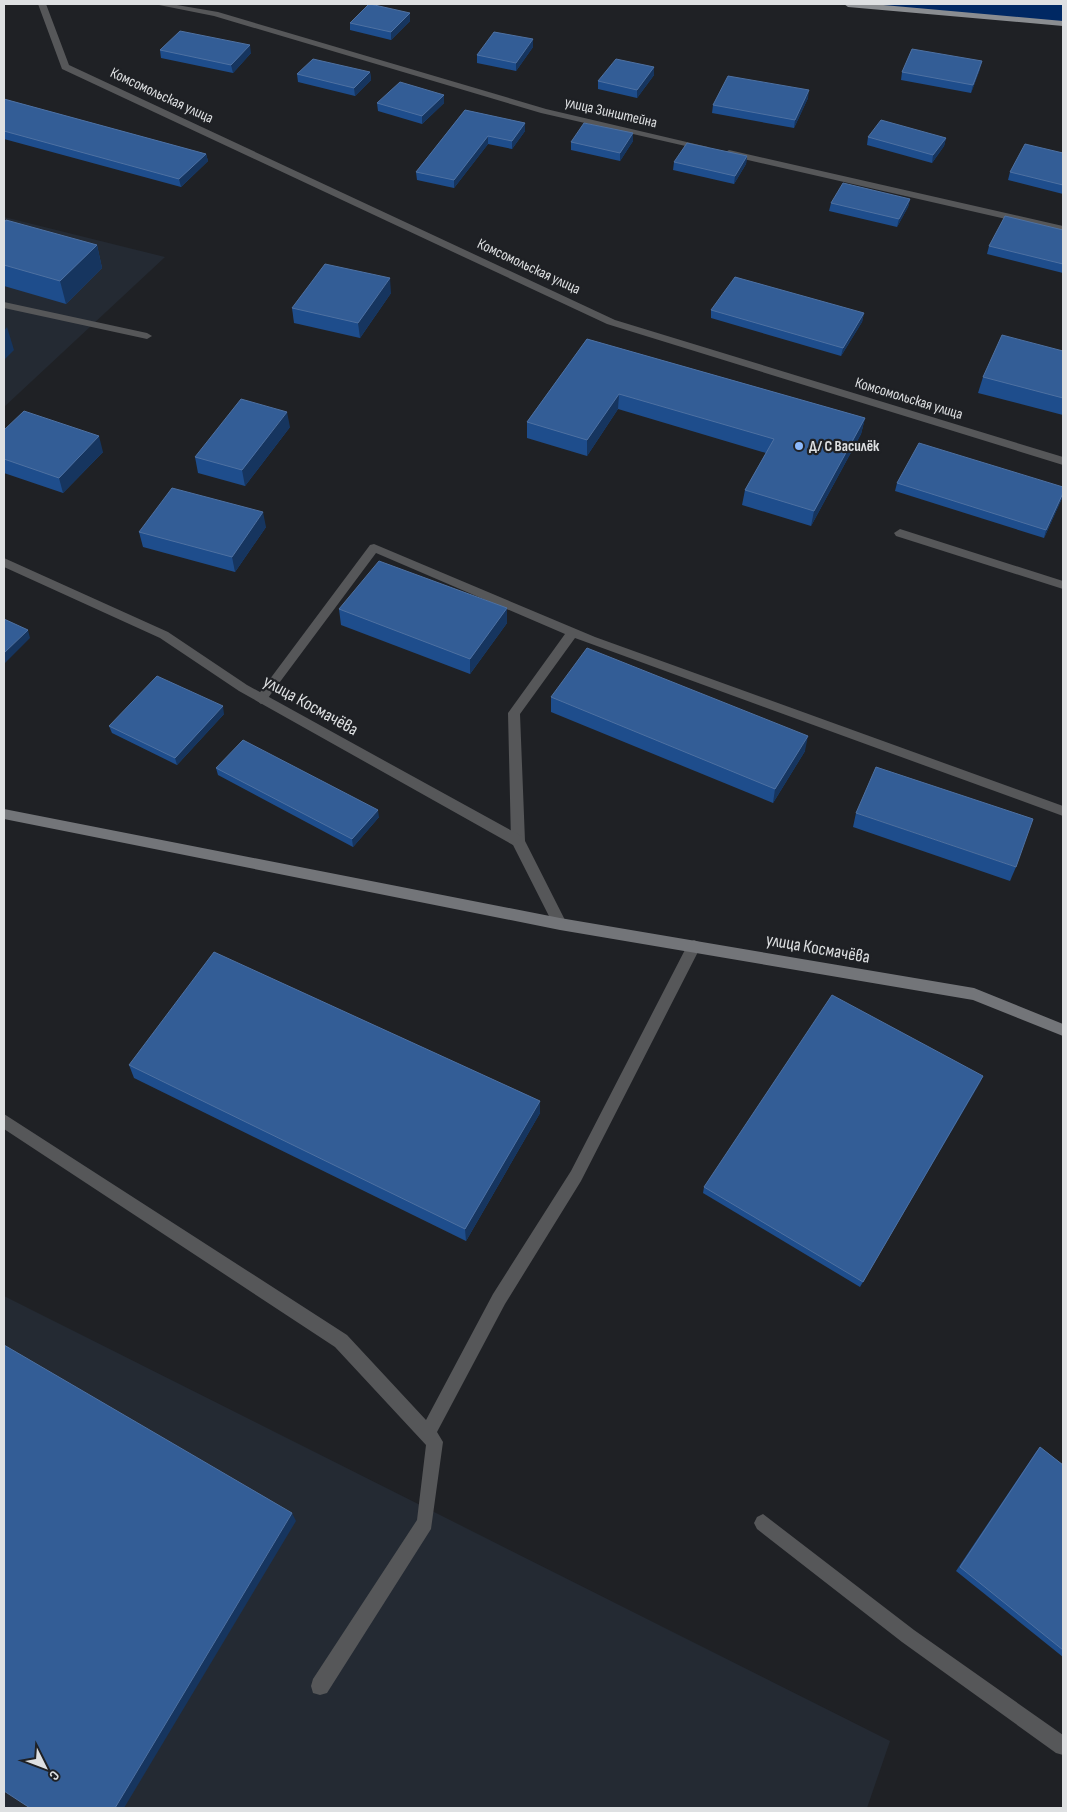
<svg xmlns="http://www.w3.org/2000/svg" width="1067" height="1812" viewBox="0 0 1067 1812" font-family="'Sofia Sans Condensed',sans-serif">
<style>
.built{fill:#242a33}
.green{fill:#002863}
.lines{fill:none;stroke-linecap:round;stroke-linejoin:round}
.service{fill:#565759;fill-rule:evenodd}
.minor{fill:#565759;fill-rule:evenodd}
.secondary{fill:#737579;fill-rule:evenodd}
.primary{fill:#8a8d91;fill-rule:evenodd}
.wall{fill:#1e4d8c}
.shaded-wall{fill:#16355f}
.building{fill:#335d96;stroke:#4e71a2}
.poi-dot{fill:#8cb9fc;stroke:#1f2125;stroke-width:2}
.labels{text-anchor:middle;stroke-width:4.5;stroke-linejoin:round;paint-order:stroke}
.far-street-label{font-size:15px;fill:#dee0e2;stroke:#1f2125}
.far-poi-label{font-size:15px;font-weight:bold;fill:#dee0e2;stroke:#1f2125;text-anchor:start}
.street-label{font-size:18px;fill:#dee0e2;stroke:#1f2125}
</style>
<rect width="100%" height="100%" fill="#1f2125"/>
<!-- built -->
<g class="built">
<polygon points="4,217 165,257 4,407"/>
<polygon points="4,1296 890,1741 867,1808 4,1808"/>
</g>
<!-- green -->
<polygon class="green" points="848,4 1063,4 1063,24"/>
<g class="lines">
<!-- service -->
<g class="service">
<polygon points="4,302 147,333 152,336 147,339 4,308"/>
<polygon points="900,529 1063,581 1063,589 896,536 894,533"/>
<polygon points="374,544 595,637 1063,806 1063,816 575,638 520,714 525,841 523,845 513,845 511,841 508,713 565,634 376,553 265,702 261,704 255,699 370,545"/>
<polygon points="694,940 699,942 701,946 581,1181 505,1304 437,1432 443,1442 431,1529 327,1693 320,1695 313,1693 311,1686 313,1679 417,1520 426,1445 335,1347 4,1129 4,1114 347,1335 426,1420 493,1294 571,1171 689,942"/>
<polygon points="763,1514 914,1630 1063,1735 1063,1755 1056,1753 902,1642 757,1529 754,1523 757,1517"/>
</g>
<!-- minor -->
<g class="minor">
<polygon points="38,4 46,4 69,65 615,320 1063,457 1063,465 607,324 62,69"/>
<polygon points="154,4 171,4 218,12 546,109 708,147 703,150 541,113 214,16"/>
<polygon points="729,150 1063,226 1063,232 726,155 724,153"/>
<polygon points="4,558 168,632 247,685 523,837 567,924 565,928 555,928 513,845 239,691 160,638 4,567"/>
</g>
<!-- secondary -->
<polygon class="secondary" points="4,809 560,918 974,988 1063,1024 1063,1036 973,1000 560,930 4,819"/>
<!-- primary -->
<polygon class="primary" points="844,4 872,4 1063,21 1063,26 848,7"/>
</g>
<!-- wall -->
<g class="wall">
<polygon points="410,21 391,40 350,30 350,23"/>
<polygon points="533,47 516,71 477,63 477,55"/>
<polygon points="160,50 251,53 233,73 161,58"/>
<polygon points="654,67 654,75 637,98 598,89 598,81"/>
<polygon points="980,69 971,93 901,80 902,72"/>
<polygon points="370,72 371,80 355,96 298,82 297,74"/>
<polygon points="444,95 444,103 422,124 378,111 377,103"/>
<polygon points="808,98 794,128 712,113 713,105"/>
<polygon points="4,99 206,154 208,161 181,187 4,139"/>
<polygon points="465,110 525,123 525,131 512,149 488,144 454,188 417,180 416,172"/>
<polygon points="868,137 946,138 944,146 932,163 867,145"/>
<polygon points="633,141 620,161 571,150 571,142"/>
<polygon points="1063,153 1063,194 1008,180 1010,172"/>
<polygon points="747,156 746,164 734,184 673,170 674,162"/>
<polygon points="910,199 908,207 897,227 829,211 831,203"/>
<polygon points="4,223 97,245 102,268 66,304 4,286"/>
<polygon points="1063,230 1063,273 987,254 989,246"/>
<polygon points="391,293 360,338 294,323 292,308"/>
<polygon points="711,310 864,313 862,322 841,356 711,318"/>
<polygon points="587,339 865,418 861,434 811,526 742,505 745,490 766,453 618,409 587,456 527,438 527,422"/>
<polygon points="1063,351 1063,415 978,393 983,377"/>
<polygon points="290,427 245,486 198,473 195,457"/>
<polygon points="4,430 103,452 63,493 4,473"/>
<polygon points="897,483 1063,496 1044,538 895,491"/>
<polygon points="266,527 235,572 143,547 139,532"/>
<polygon points="507,608 507,623 470,674 341,625 339,609"/>
<polygon points="551,697 805,751 773,803 551,712"/>
<polygon points="224,714 177,765 112,733 109,726"/>
<polygon points="216,768 379,817 353,847 218,775"/>
<polygon points="856,813 1016,867 1010,881 853,827"/>
<polygon points="129,1065 540,1113 466,1241 134,1078"/>
<polygon points="983,1076 860,1287 703,1193 704,1187"/>
<polygon points="1040,1447 1063,1465 1063,1657 956,1571 1036,1452"/>
</g>
<!-- shaded-wall -->
<g class="shaded-wall">
<polygon points="410,13 410,21 391,40 391,32"/>
<polygon points="533,39 533,47 516,71 516,63"/>
<polygon points="250,45 251,53 233,73 231,65"/>
<polygon points="982,61 980,69 971,93 973,85"/>
<polygon points="654,67 654,75 637,98 637,90"/>
<polygon points="370,72 371,80 355,96 354,88"/>
<polygon points="809,90 808,98 794,128 795,120"/>
<polygon points="444,95 444,103 422,124 422,116"/>
<polygon points="525,123 525,131 512,149 512,141"/>
<polygon points="633,133 633,141 620,161 620,153"/>
<polygon points="488,136 488,144 454,188 454,180"/>
<polygon points="946,138 944,146 932,163 933,155"/>
<polygon points="206,154 208,161 181,187 179,179"/>
<polygon points="747,156 746,164 734,184 735,176"/>
<polygon points="910,199 908,207 897,227 899,219"/>
<polygon points="97,245 102,268 66,304 60,281"/>
<polygon points="390,278 391,293 360,338 358,323"/>
<polygon points="864,313 862,322 841,356 843,348"/>
<polygon points="7,327 14,350 4,360 4,331"/>
<polygon points="619,394 618,409 587,456 587,440"/>
<polygon points="287,412 290,427 245,486 242,470"/>
<polygon points="865,418 861,434 811,526 814,511"/>
<polygon points="99,436 103,452 63,493 59,478"/>
<polygon points="1063,493 1063,496 1044,538 1046,530"/>
<polygon points="263,512 266,527 235,572 232,557"/>
<polygon points="507,608 507,623 470,674 470,659"/>
<polygon points="28,630 30,638 4,664 4,653"/>
<polygon points="223,706 224,714 177,765 175,758"/>
<polygon points="808,736 805,751 773,803 775,789"/>
<polygon points="378,810 379,817 353,847 352,839"/>
<polygon points="983,1076 980,1083 860,1287 863,1282"/>
<polygon points="540,1101 540,1113 466,1241 465,1229"/>
<polygon points="292,1513 296,1521 124,1808 115,1808"/>
</g>
<!-- building -->
<g class="building">
<polygon points="369,4 370,4 410,13 391,32 350,23"/>
<polygon points="180,31 250,45 231,65 160,50"/>
<polygon points="494,32 533,39 516,63 477,55"/>
<polygon points="912,49 982,61 973,85 902,72"/>
<polygon points="313,59 370,72 354,88 297,74"/>
<polygon points="616,59 654,67 637,90 598,81"/>
<polygon points="728,76 809,90 795,120 713,105"/>
<polygon points="400,82 444,95 422,116 377,103"/>
<polygon points="4,99 206,154 179,179 4,131"/>
<polygon points="465,110 525,123 512,141 488,136 454,180 416,172"/>
<polygon points="881,120 946,138 933,155 868,137"/>
<polygon points="584,123 633,133 620,153 571,142"/>
<polygon points="687,143 747,156 735,176 674,162"/>
<polygon points="1025,144 1063,153 1063,185 1010,172"/>
<polygon points="843,183 910,199 899,219 831,203"/>
<polygon points="1005,216 1063,230 1063,264 989,246"/>
<polygon points="6,220 97,245 60,281 4,265 4,223"/>
<polygon points="325,264 390,278 358,323 292,308"/>
<polygon points="735,277 864,313 843,348 711,310"/>
<polygon points="1002,335 1063,351 1063,398 983,377"/>
<polygon points="587,339 865,418 814,511 745,490 774,439 619,394 587,440 527,422"/>
<polygon points="241,399 287,412 242,470 195,457"/>
<polygon points="24,411 99,436 59,478 4,459 4,430"/>
<polygon points="919,443 1063,487 1063,493 1046,530 897,483"/>
<polygon points="172,488 263,512 232,557 139,532"/>
<polygon points="379,561 507,608 470,659 339,609"/>
<polygon points="4,619 28,630 4,653"/>
<polygon points="587,648 808,736 775,789 551,697"/>
<polygon points="157,676 223,706 175,758 109,726"/>
<polygon points="243,740 378,810 352,839 216,768"/>
<polygon points="876,767 1033,819 1016,867 856,813"/>
<polygon points="214,952 540,1101 465,1229 129,1065"/>
<polygon points="832,995 983,1076 863,1282 704,1187"/>
<polygon points="4,1345 292,1513 115,1808 30,1808 4,1791"/>
<polygon points="1040,1447 1063,1465 1063,1650 960,1567"/>
</g>
<!-- markers -->
<circle class="poi-dot" cx="799" cy="446" r="5"/>
<g class="labels">
<!-- far-street labels -->
<g class="far-street-label">
<text transform="translate(162 95) rotate(25)" y="5">Комсомольская улица</text>
<text transform="translate(611 112) rotate(13)" y="5">улица Зинштейна</text>
<text transform="translate(529 266) rotate(25)" y="5">Комсомольская улица</text>
<text transform="translate(909 398) rotate(17)" y="5">Комсомольская улица</text>
</g>
<!-- far-poi labels -->
<g class="far-poi-label">
<text x="809" y="451">Д/ С Василёк</text>
</g>
<!-- street labels -->
<g class="street-label">
<text transform="translate(311 705) rotate(29)" y="6">улица Космачёва</text>
<text transform="translate(818 948) rotate(10)" y="6">улица Космачёва</text>
</g>
</g>
<!-- border -->
<rect width="1067" height="1812" fill="none" stroke="#dee0e2" stroke-width="10"/>
<!-- north arrow -->
<g transform="translate(45 1767) rotate(132)" stroke="#1f2125" stroke-width="4" paint-order="stroke">
<path d="M0-4L9 19L0 12L-9 19Z" fill="#dee0e2"/>
<text y="-8" font-size="14" font-weight="bold" text-anchor="middle" fill="#dee0e2">С</text>
</g>
</svg>
